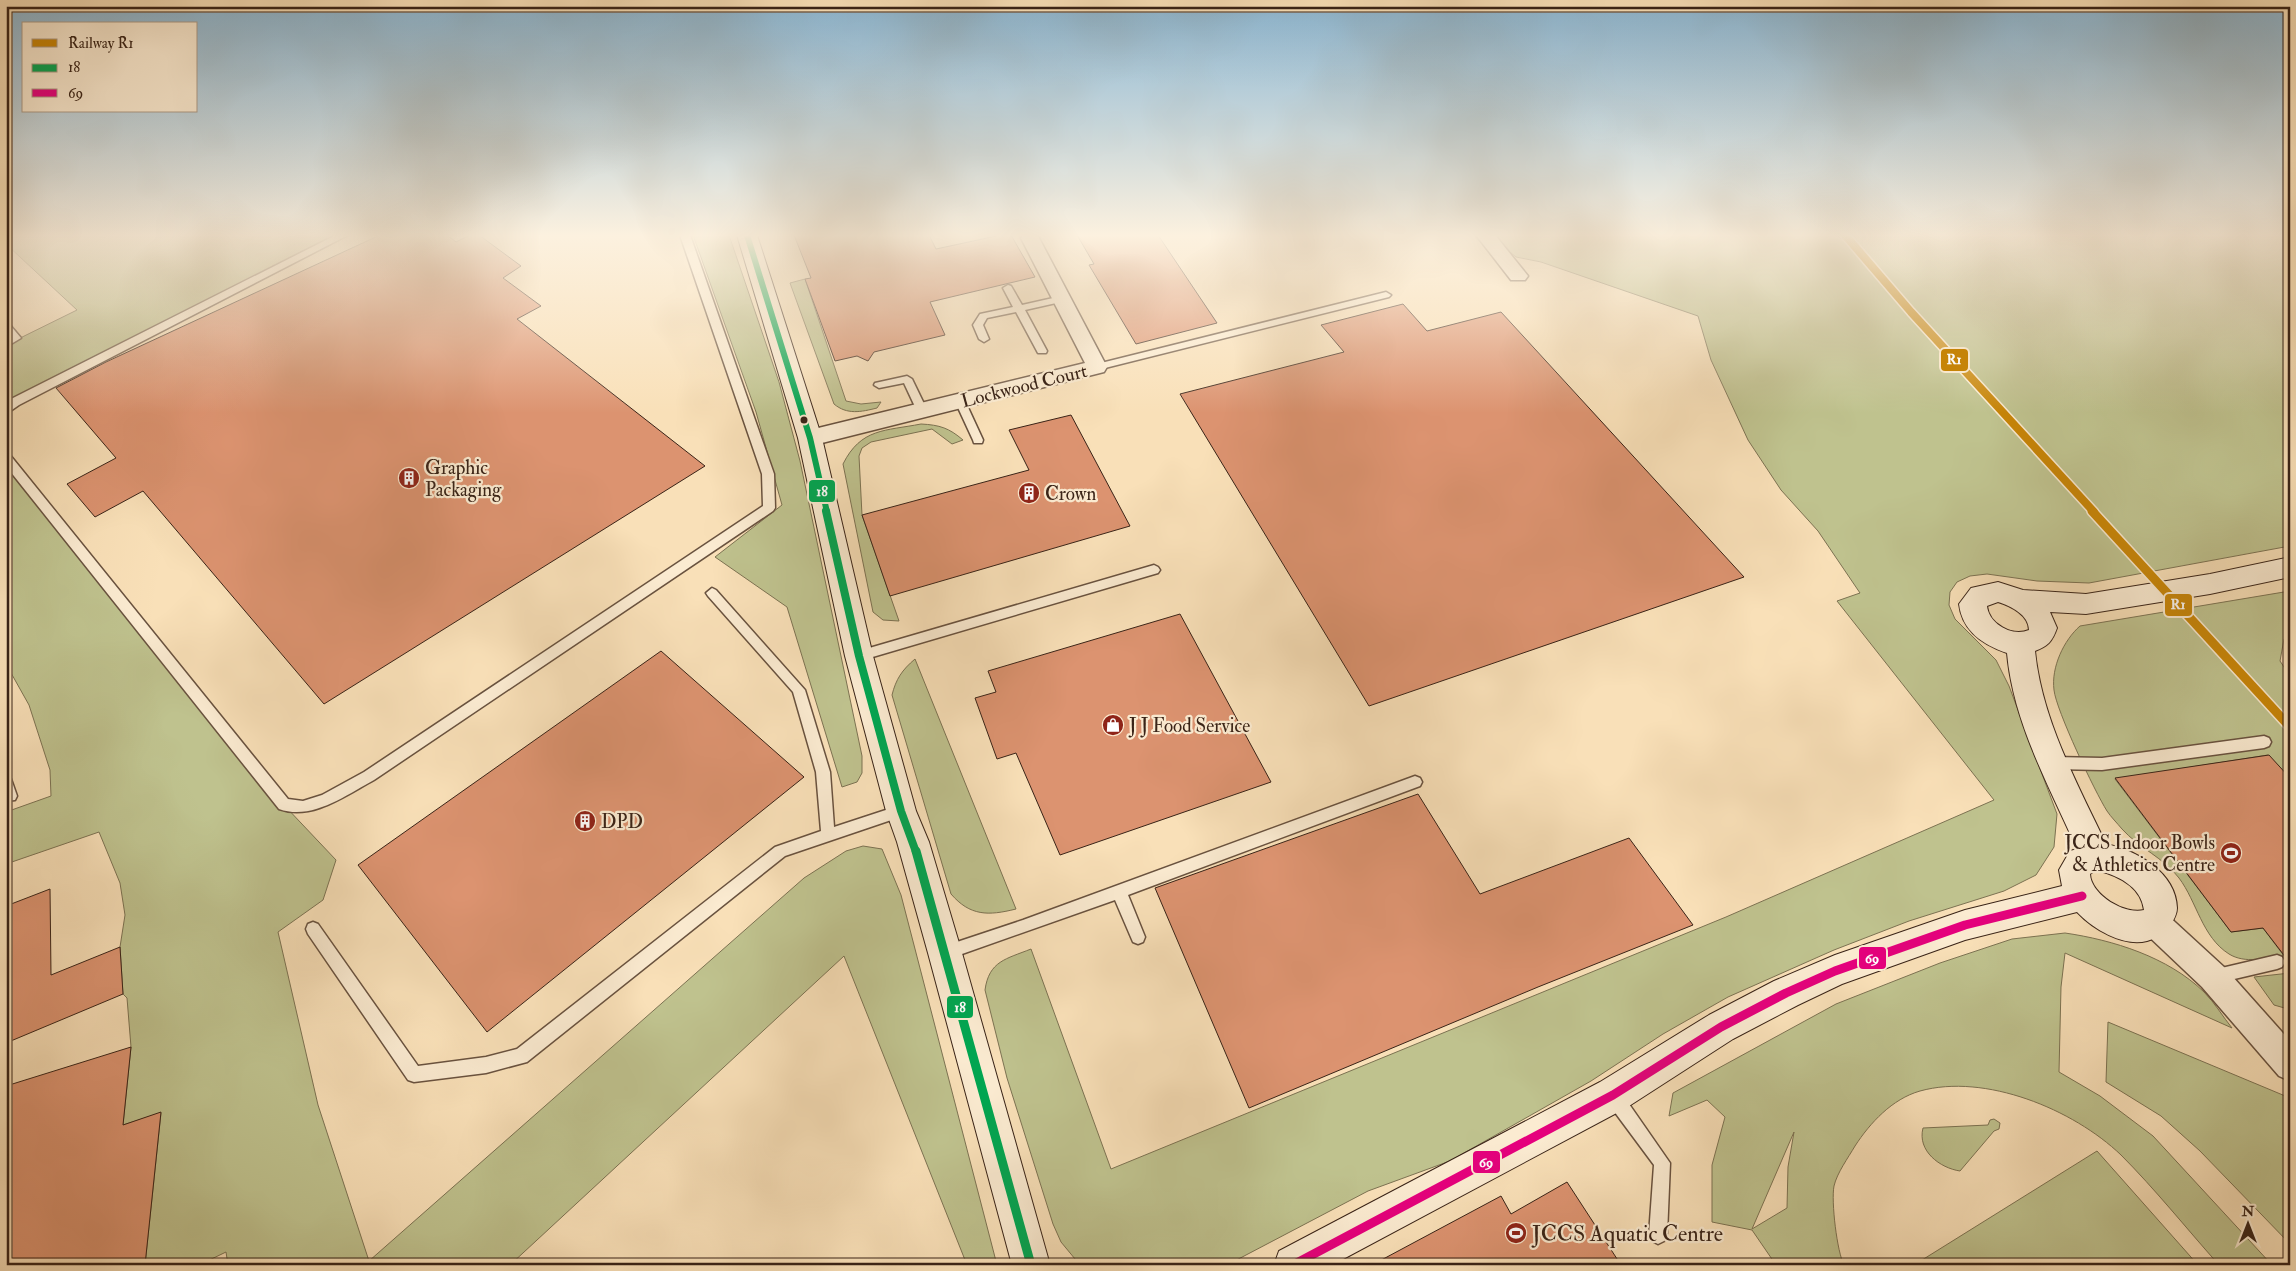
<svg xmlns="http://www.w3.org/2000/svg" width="2296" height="1271" viewBox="0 0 2296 1271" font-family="'IM FELL Double Pica',serif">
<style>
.green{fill:#bfc28e;stroke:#7c7252;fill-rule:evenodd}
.building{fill:#dc9370;stroke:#392317}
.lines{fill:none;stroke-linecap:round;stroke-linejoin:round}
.lane-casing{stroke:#69523f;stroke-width:3}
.street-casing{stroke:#69523f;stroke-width:3}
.secondary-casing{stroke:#392317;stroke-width:2}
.lane{fill:#fbebd1;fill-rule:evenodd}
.street{fill:#fbebd1;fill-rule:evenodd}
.secondary{fill:#fbebd1;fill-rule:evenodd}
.bus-1-far2-casing{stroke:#fbebd1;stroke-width:9}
.bus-1-far1-casing{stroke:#fbebd1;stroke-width:11}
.bus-1-casing{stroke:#fbebd1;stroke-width:13}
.bus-2-casing{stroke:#fbebd1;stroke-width:13}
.bus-1-far2{stroke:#00a651;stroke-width:6}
.bus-1-far1{stroke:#00a651;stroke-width:8}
.bus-1{stroke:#00a651;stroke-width:9}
.bus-2{stroke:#e5007d;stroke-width:9}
.rail-1-far1-casing{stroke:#fbebd1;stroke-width:11}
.rail-1-casing{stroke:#fbebd1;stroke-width:12}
.rail-1-far1{stroke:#c88506;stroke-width:8}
.rail-1{stroke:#c88506;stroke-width:9}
.bus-dot{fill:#392317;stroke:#fbebd1;stroke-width:2}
.labels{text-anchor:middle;stroke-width:4.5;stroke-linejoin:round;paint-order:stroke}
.street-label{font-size:19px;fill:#392317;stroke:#fbebd1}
.poi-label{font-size:19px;fill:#392317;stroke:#fbebd1;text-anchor:start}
.near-poi-label{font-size:22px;fill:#392317;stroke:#fbebd1;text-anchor:start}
.line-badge{stroke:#fbebd1;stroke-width:2}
.badge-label{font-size:14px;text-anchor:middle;font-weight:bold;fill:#fff}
</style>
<rect width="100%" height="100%" fill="#f9e0b8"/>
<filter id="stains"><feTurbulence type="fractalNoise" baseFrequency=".004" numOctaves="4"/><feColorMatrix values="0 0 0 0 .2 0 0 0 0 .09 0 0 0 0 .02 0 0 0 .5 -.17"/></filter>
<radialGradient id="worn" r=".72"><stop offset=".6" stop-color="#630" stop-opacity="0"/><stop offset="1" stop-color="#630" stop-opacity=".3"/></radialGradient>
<!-- green -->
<g class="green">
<polygon points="6,235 343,235 6,410 6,345 77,310 6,244"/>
<polygon points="693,235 729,235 779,382 800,461 862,756 862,773 857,782 842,787 787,607 715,557 782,505 756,412"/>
<path d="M1489,235H2290V546L2089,583L2037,581L1987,574L1970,576L1957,582L1950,592L1949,605L1955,619L1996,660L2009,686L2057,814L2054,847L2036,875L2004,891L1909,921L1834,950L1728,997L1663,1034L1591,1081L1450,1161L1368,1191L1227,1265H1080L1061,1242L1053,1224L1007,1078L985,990C989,961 1006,959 1031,949L1111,1169L1726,917L1994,800L1837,601L1860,593L1818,531L1781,490L1748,440L1711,360L1698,316L1541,262L1516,257Z"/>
<path d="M805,279L846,401L861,404L881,402L877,408C861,412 847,415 834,404L790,283Z"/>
<path d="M921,424C940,425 949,428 963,440L952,444L932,429L871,442L862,448L859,456L862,515L899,621L883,620L873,612L843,464C861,428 885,431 921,424Z"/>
<polygon points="6,458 284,805 336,860 323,900 278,932 318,1105 369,1261 804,878 846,851 863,846 882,849 901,895 997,1265 967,1265 844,956 510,1265 228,1265 226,1252 199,1265 145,1265 161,1113 123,1125 131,1047 127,998 123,994 120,947 125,915 120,883 99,832 6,864 6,812 51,796 50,770 29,705 6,664"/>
<path d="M2290,591V636L2284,639L2280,661L2290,676V778L2268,755L2115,779L2231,932L2263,928L2284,956C2266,958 2245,964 2229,954C2202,937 2197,902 2179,878C2164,858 2139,848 2122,829C2117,823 2111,817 2107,811C2095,792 2056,710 2054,690C2051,667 2064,640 2080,626Z"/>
<path d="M915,659L1016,909C988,916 970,916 951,894L892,695C896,679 902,670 915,659Z"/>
<path d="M2065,933C2113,940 2168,957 2204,992C2215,1003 2223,1017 2232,1028L2065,953L2061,987L2059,1072L2100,1096L2153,1136L2272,1265H2219C2186,1228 2155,1189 2121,1155C2073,1109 1985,1073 1920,1091C1892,1099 1870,1123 1855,1146C1848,1158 1837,1173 1834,1186C1831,1201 1837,1252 1844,1265H1776L1752,1230L1712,1222V1165L1725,1117L1707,1100L1669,1116L1673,1093L1836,1004L1940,963L2012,939ZM1794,1132L1788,1167L1787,1208L1752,1229Z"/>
<polygon points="2290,973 2290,1008 2288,1009 2274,1005 2254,977"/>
<polygon points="2108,1022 2290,1098 2290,1244 2200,1151 2161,1116 2106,1082"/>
<path d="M1994,1119L2000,1123L1999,1129L1994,1131L1960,1171C1940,1168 1917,1151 1923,1128L1988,1125L1990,1120Z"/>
<polygon points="2097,1151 2198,1265 1914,1265"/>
</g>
<!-- building -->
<g class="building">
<polygon points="380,235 447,235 456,242 470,235 479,235 521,266 503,278 541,306 517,319 705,466 324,704 143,491 95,517 67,484 116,458 56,388 106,362"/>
<polygon points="794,235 929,235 936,249 1001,235 1011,235 1035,277 930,302 945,335 874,352 868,361 857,356 835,361 805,279 811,278"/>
<polygon points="1077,235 1158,235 1217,323 1136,344 1089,265 1094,264"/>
<polygon points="1403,304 1427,331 1501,312 1744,577 1369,706 1180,394 1344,352 1321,325"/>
<polygon points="1071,415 1130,526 890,596 862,515 1029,470 1009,430"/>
<polygon points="1180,614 1271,782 1060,855 1016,753 997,759 975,698 996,692 988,671"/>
<polygon points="661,651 804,777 487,1032 358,865"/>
<polygon points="2269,755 2290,778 2290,963 2263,928 2231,932 2115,778"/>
<polygon points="1418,794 1480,894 1629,838 1693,925 1538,987 1249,1108 1155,888"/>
<polygon points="50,889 51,975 120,947 123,994 6,1043 6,906"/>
<polygon points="131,1047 123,1125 161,1112 145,1265 6,1265 6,1086"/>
<polygon points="1567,1182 1621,1265 1372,1265 1501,1196 1511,1214"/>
</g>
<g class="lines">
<!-- lane casing -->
<g class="lane-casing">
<g id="lane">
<polygon points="336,235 348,235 19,405 6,414 6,404 11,399"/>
<path d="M680,235H690L774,474L775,508L773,511L374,780C346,795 312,821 279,809L6,466V454L10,455L288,799L303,801L322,795L364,772L763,506L762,474Z"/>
<polygon points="1008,285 1011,286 1022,305 1062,296 1067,299 1065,301 1025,310 1047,351 1046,353 1038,353 1016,312 987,318 983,325 989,339 984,342 979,339 973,325 980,314 1013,307 1003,288"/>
<polygon points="1386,292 1391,295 1389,297 1097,370 1092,367 1097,364"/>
<polygon points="6,324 10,325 21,338 6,347 6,339 10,337 6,333"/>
<polygon points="907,376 912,379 927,410 926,413 918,413 904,383 879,388 874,385 875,383"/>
<polygon points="960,397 965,401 983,440 982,443 974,443 973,440 955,401"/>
<polygon points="1154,565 1158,567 1160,570 1158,573 859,661 855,660 853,656 855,652 859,651"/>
<polygon points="712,588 716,590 805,690 830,772 834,827 901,805 906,807 908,811 906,815 785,856 527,1062 486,1073 414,1082 408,1080 308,934 306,929 308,924 313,922 318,924 418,1066 486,1057 517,1049 775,847 821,831 816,772 793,692 708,596 706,593"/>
<polygon points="2264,736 2269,738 2271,742 2269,746 2264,748 2102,770 2054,769 2049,767 2047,763 2049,759 2054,757 2102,758"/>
<polygon points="1415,776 1420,778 1422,782 1420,786 1128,895 1145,937 1143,942 1138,944 1133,942 1115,900 945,960 940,958 937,953 940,948 945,946 1023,920"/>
<polygon points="6,777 11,779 17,796 15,800 6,801"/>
<polygon points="2277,955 2282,957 2285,962 2282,967 2277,969 2213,984 2208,982 2205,977 2208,972 2213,970"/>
<polygon points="1614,1089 1620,1091 1670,1163 1667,1235 1664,1241 1658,1244 1652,1241 1649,1235 1654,1165 1608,1103 1606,1097 1608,1091"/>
</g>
</g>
<!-- street casing -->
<g class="street-casing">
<g id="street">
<polygon points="1023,235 1037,235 1039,238 1107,367 1104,372 810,446 802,443 799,438 802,433 810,430 1085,363 1021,238"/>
<polygon points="1476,235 1495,235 1528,276 1525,280 1511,280"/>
<polygon points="2154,908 2164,912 2224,967 2290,1041 2290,1081 2279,1076 2202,987 2144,932 2139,922 2144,912"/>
</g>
</g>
<!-- secondary casing -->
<g class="secondary-casing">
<g id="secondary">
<polygon points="737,235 757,235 822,438 873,656 916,811 929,842 962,953 1050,1265 1012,1265 928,953 897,842 886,811 845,656 798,438"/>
<path d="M2290,557V577L2210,594L2086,614L2050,612L2057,628C2052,642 2048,646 2035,651C2042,720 2077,783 2106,844C2136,850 2176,872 2177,908C2177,916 2171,924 2168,930C2162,934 2155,939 2147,941C2123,947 2093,929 2077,912L1965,940L1842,984L1798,1005L1733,1039L1626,1108L1332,1265H1274L1279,1251L1600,1082L1709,1015L1774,981L1835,955L1965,910L2062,886L2059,870L2070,851L2077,849C2049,786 2013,722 2007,653C1983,645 1962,631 1959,604L1971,588L1998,582L2023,590L2086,594L2210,574ZM1998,602C2011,606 2029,615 2029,630C2012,637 1989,624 1987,606ZM2096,870C2117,875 2141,886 2144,910C2125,915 2091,895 2090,874Z"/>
</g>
</g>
<!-- lane -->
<use href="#lane" class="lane"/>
<!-- street -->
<use href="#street" class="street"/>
<!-- secondary -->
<use href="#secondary" class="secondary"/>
<!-- bus-1-far2 casing -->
<g class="bus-1-far2-casing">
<polyline id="bus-1-far2" points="747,235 810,438 827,512"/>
</g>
<!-- bus-1-far1 casing -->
<g class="bus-1-far1-casing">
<polyline id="bus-1-far1" points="826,511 859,656 901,811 916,852"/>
</g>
<!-- bus-1 casing -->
<g class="bus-1-casing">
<polyline id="bus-1" points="916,851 1031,1265"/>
</g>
<!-- bus-2 casing -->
<g class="bus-2-casing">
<polyline id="bus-2" points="1293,1265 1613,1095 1721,1027 1786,993 1835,971 1965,925 2082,896"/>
</g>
<!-- bus-1-far2 -->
<use href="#bus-1-far2" class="bus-1-far2"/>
<!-- bus-1-far1 -->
<use href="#bus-1-far1" class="bus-1-far1"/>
<!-- bus-1 -->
<use href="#bus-1" class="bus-1"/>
<!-- bus-2 -->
<use href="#bus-2" class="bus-2"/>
<!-- rail-1-far1 casing -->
<g class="rail-1-far1-casing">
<polyline id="rail-1-far1" points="1845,235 1911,312 2094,512"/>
</g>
<!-- rail-1 casing -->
<g class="rail-1-casing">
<polyline id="rail-1" points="2092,511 2290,727"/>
</g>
<!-- rail-1-far1 -->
<use href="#rail-1-far1" class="rail-1-far1"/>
<!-- rail-1 -->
<use href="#rail-1" class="rail-1"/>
</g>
<!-- sky -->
<linearGradient id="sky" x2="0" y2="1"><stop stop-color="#8bb7d4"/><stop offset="0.57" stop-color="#fcf1df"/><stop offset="1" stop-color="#fcf1df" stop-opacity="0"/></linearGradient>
<rect width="2296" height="413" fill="url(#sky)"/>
<!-- icons -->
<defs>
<g id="building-disc" transform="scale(1.125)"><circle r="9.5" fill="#8f2418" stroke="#fbebd1"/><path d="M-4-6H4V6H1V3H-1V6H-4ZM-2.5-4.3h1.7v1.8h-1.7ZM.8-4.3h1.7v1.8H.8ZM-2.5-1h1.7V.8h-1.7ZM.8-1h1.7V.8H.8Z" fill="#fff"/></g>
<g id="shop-disc" transform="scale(1.125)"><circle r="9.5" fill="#8f2418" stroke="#fbebd1"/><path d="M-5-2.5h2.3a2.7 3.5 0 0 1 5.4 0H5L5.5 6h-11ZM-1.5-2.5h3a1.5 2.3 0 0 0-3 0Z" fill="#fff"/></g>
<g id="stadium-disc" transform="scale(1.125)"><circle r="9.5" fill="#8f2418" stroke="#fbebd1"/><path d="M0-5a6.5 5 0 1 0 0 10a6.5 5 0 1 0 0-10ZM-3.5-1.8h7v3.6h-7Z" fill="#fff"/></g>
</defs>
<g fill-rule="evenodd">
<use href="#building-disc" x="409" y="478"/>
<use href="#building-disc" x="1029" y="493"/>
<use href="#shop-disc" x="1113" y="725"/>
<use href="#building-disc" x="585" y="821"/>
<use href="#stadium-disc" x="2231" y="853"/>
<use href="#stadium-disc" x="1516" y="1233"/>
</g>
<!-- markers -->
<circle class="bus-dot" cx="804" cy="420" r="4.5"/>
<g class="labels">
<!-- street labels -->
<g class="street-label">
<text transform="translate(1024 385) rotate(-14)" y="7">Lockwood Court</text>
</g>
<!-- poi labels -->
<g class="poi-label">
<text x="425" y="474">Graphic<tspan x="425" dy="22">Packaging</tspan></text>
<text x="1045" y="500">Crown</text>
<text x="1129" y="732">J J Food Service</text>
<text x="601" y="828">DPD</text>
<text x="2215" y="849" text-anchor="end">JCCS Indoor Bowls<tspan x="2215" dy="22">&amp; Athletics Centre</tspan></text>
</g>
<!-- near-poi labels -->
<g class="near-poi-label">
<text x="1532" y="1241">JCCS Aquatic Centre</text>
</g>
</g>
<g class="line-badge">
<rect x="1940" y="348" width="29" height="24" rx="5" fill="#c88506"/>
<rect x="808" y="479" width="28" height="24" rx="5" fill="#00a651"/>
<rect x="2164" y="593" width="29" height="24" rx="5" fill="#c88506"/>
<rect x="1858" y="946" width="29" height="24" rx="5" fill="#e5007d"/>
<rect x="946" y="995" width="28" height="24" rx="5" fill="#00a651"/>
<rect x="1472" y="1150" width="29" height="24" rx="5" fill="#e5007d"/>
</g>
<g class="badge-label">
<text x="1954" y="364">R1</text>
<text x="822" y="496">18</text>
<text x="2178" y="609">R1</text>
<text x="1872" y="963">69</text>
<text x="960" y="1012">18</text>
<text x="1486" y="1167">69</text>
</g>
<!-- margin -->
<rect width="2296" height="1271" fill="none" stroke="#f9e0b8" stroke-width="25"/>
<rect x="8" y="8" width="2281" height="1256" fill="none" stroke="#392317" stroke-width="2.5"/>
<rect x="12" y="12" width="2271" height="1246" fill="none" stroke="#392317"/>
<!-- legend -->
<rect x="22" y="22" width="175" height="90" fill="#fbebd1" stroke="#ad9b87"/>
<rect x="32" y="39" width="25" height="8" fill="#c88506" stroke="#ad9b87"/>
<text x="68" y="48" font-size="15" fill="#392317">Railway R1</text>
<rect x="32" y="64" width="25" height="8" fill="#00a651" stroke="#ad9b87"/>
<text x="68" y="72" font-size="15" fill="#392317">18</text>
<rect x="32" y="89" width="25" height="8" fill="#e5007d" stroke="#ad9b87"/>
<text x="68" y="98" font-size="15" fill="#392317">69</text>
<!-- north arrow -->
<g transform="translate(2248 1224)" stroke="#fbebd1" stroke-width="4" paint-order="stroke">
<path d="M0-4L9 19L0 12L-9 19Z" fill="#392317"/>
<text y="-8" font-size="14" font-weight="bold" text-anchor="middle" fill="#392317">N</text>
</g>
<rect width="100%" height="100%" filter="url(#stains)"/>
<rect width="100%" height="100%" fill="url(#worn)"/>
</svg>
